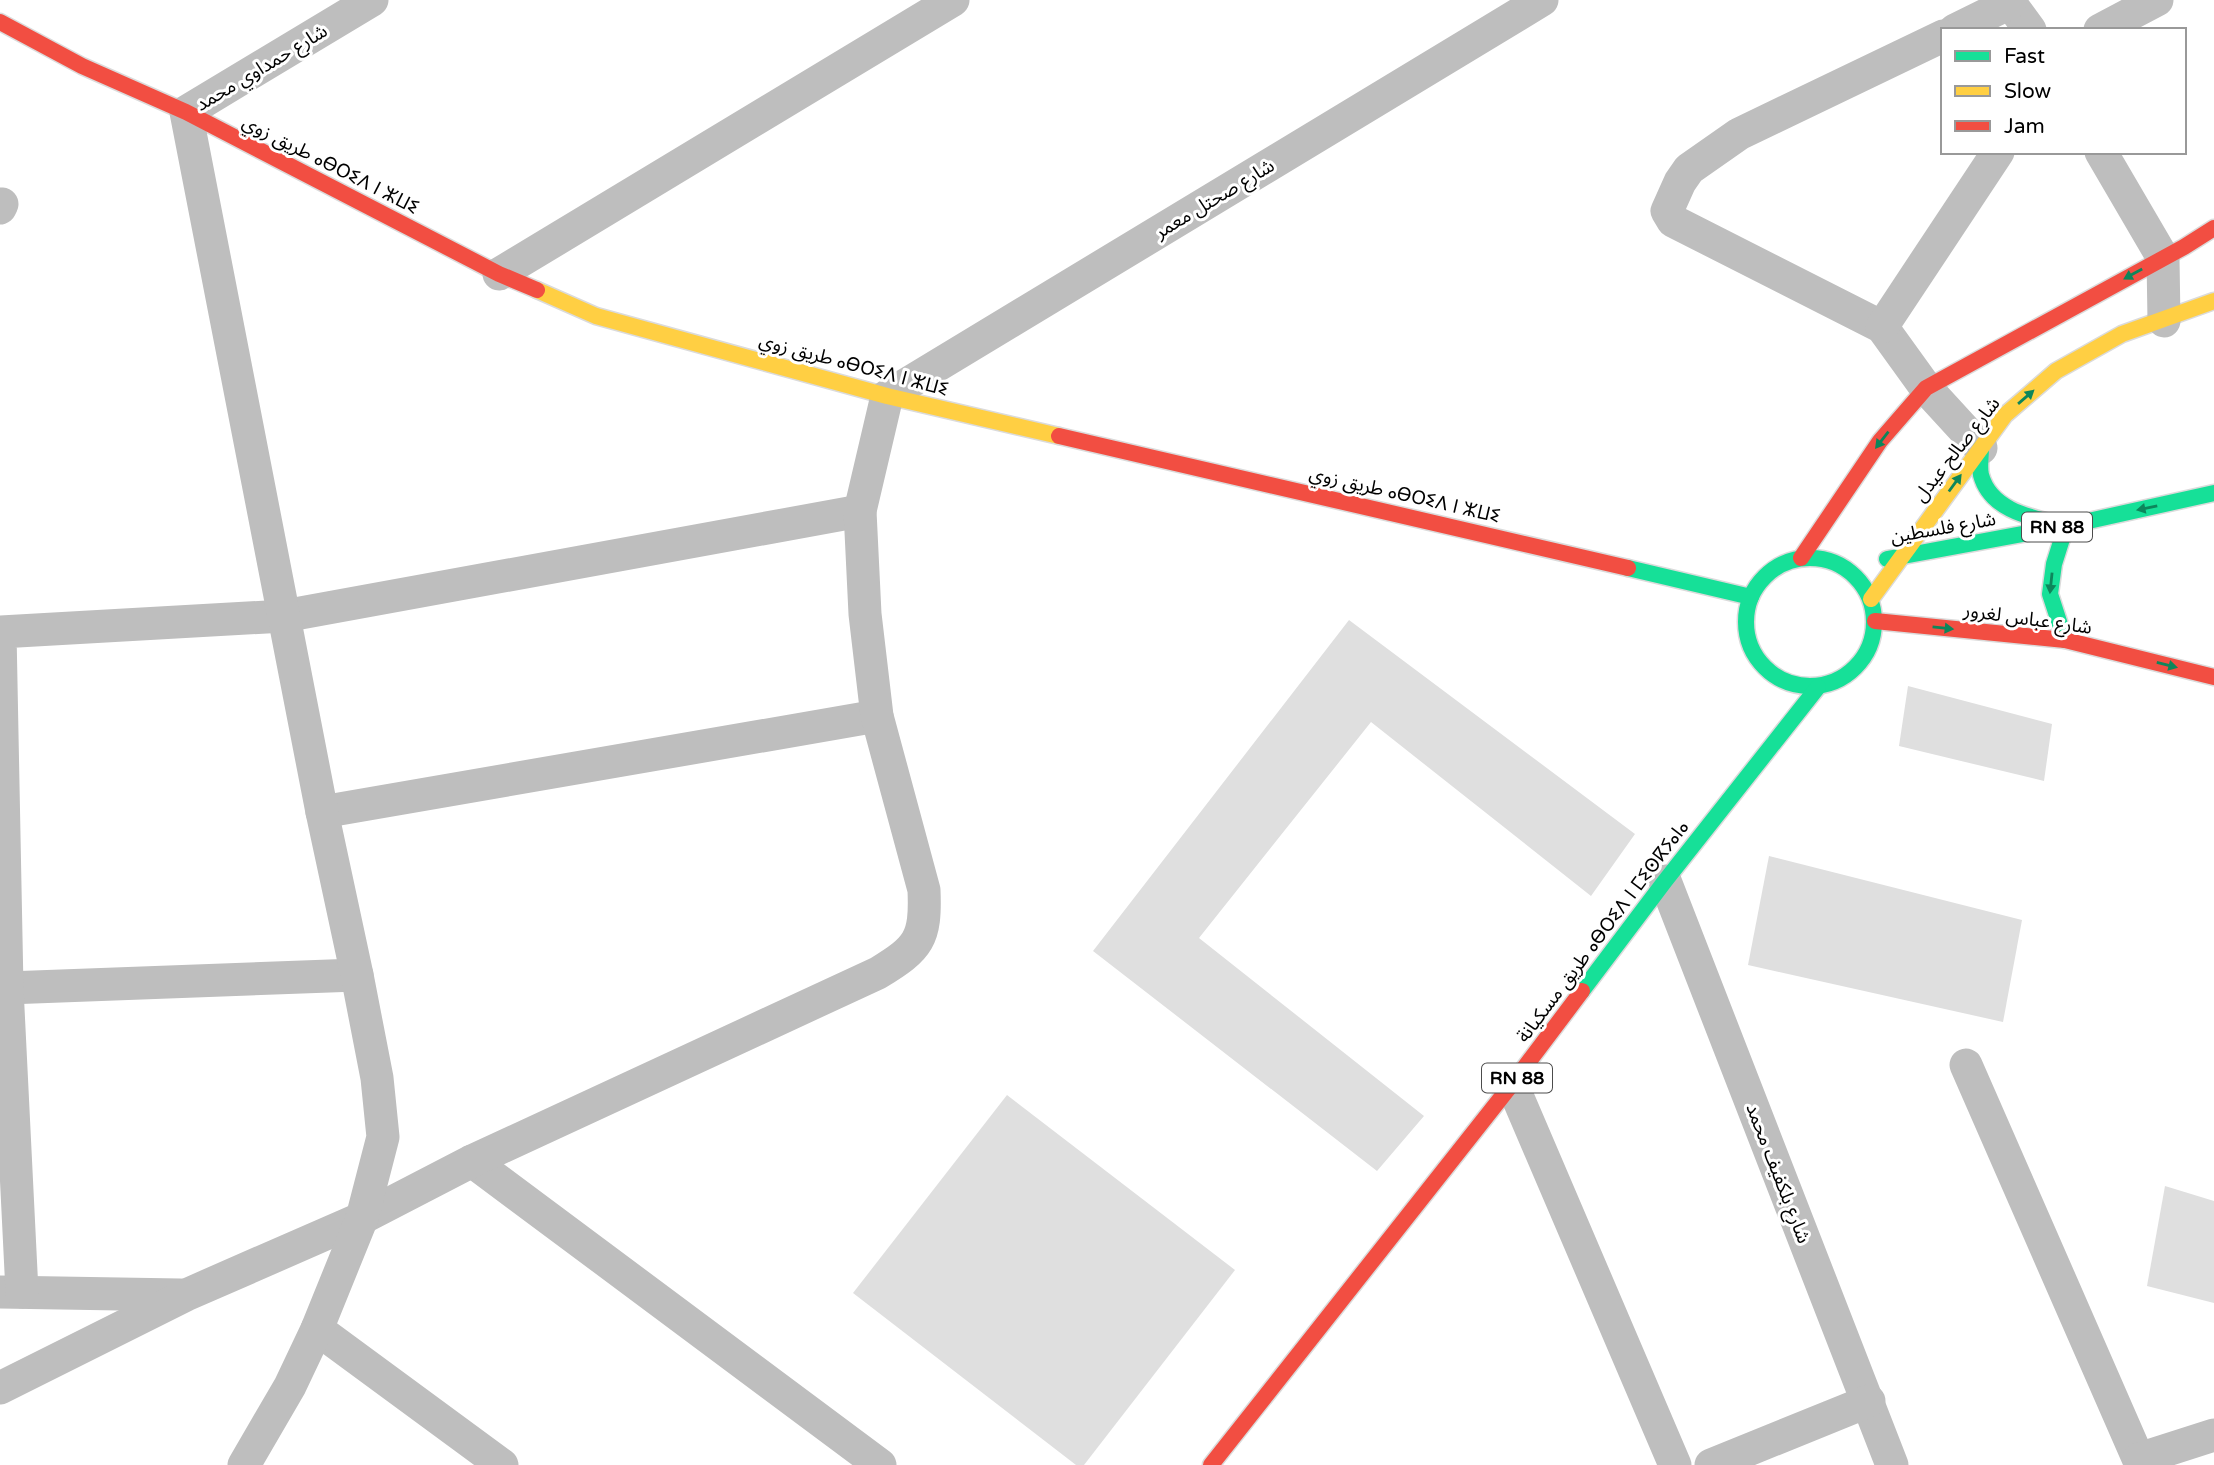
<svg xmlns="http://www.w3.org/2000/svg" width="2214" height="1465" viewBox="0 0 2214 1465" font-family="'Varela Round','Noto Sans Arabic','Noto Sans Tifinagh',sans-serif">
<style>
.building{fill:#dfdfdf}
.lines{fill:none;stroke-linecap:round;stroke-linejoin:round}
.fast-casing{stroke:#dbdbdb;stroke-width:19}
.slow-casing{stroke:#dbdbdb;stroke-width:19}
.jam-casing{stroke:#dbdbdb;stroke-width:19}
.street{stroke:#bebebe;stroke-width:33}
.fast{stroke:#16e098;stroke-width:16}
.slow{stroke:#ffcf43;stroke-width:16}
.jam{stroke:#f24e42;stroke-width:16}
.oneway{fill:#0d865b}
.labels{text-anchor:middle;stroke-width:6;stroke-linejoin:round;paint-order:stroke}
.shield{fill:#fff;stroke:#4c4c4c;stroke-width:2}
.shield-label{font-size:18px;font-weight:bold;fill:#000}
.street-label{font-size:19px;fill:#000;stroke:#fff}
</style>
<rect width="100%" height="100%" fill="#fff"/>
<!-- building -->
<g class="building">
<polygon points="1349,620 1635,834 1591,896 1371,722 1199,938 1424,1116 1377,1171 1093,951"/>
<polygon points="1908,686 2052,724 2044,781 1899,746"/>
<polygon points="1769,856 2022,920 2003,1022 1748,965"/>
<polygon points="1007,1095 1235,1270 1084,1465 1076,1465 853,1293"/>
<polygon points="2165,1186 2214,1201 2214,1303 2147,1286"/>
</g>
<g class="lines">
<!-- fast casing -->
<g class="fast-casing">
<g id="fast">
<path d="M1981,448C1981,457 1979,467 1981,475C1991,512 2034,518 2066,526L2054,564L2050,594L2065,640"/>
<circle cx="1810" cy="622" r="64"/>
<polyline points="1887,559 2066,526 2214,493"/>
<polyline points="1628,568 1751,597"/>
<polyline points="1582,991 1665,881 1818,687"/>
</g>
</g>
<!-- slow casing -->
<g class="slow-casing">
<g id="slow">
<polyline points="537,290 596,316 887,396 1059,436"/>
<polyline points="1871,599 2005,415 2056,371 2122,334 2214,301"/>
</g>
</g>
<!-- jam casing -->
<g class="jam-casing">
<g id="jam">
<polyline points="0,22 82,66 186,112 499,274 537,290"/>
<polyline points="1059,436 1628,568"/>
<polyline points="1801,558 1880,441 1926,388 2184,247 2214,228"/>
<polyline points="1875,621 2065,640 2214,677"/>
<polyline points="1211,1465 1512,1084 1582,991"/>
</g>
</g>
<!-- street -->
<g class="street">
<polyline points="2008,0 2030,30"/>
<polyline points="1955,30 2010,3"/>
<polyline points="2100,30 2157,0"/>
<polyline points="1943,36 1739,134 1689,169 1680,182 1667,211 1673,221 1882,327 1926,388 1981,448"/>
<polyline points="2101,152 2163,258 2164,321"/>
<polyline points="0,208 2,204"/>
<polyline points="499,274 953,0"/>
<polyline points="1882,327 1998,152"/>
<polyline points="322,812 877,716"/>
<polyline points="1665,881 1892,1465"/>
<polyline points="7,988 357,975"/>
<polyline points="1966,1065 2141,1465"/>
<polyline points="1512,1084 1675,1465"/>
<polyline points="472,1161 880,1465"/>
<polyline points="0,1292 180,1295"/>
<polyline points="22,1292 7,988 0,632 284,616 860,511"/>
<polyline points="317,1329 502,1465"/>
<path d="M0,1388L186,1295L362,1218L472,1161L878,973C919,948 926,939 924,890L877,716L865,614L860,511L887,396L1542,0"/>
<polyline points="2139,1459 2214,1435"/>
<polyline points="244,1465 290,1386 317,1329 362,1218 383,1137 377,1078 357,975 322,812 186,112 372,0"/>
<polyline points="1711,1465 1869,1401"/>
</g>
<!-- fast -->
<use href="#fast" class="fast"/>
<!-- slow -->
<use href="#slow" class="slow"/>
<!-- jam -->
<use href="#jam" class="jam"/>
</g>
<!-- one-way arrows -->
<defs><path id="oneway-solid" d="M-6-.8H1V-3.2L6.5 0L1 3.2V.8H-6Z" transform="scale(1.75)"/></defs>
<g class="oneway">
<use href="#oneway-solid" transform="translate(2133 274) rotate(151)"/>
<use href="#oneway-solid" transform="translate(2026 397) rotate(-41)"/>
<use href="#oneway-solid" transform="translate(1882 440) rotate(128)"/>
<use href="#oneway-solid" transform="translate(1955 483) rotate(-54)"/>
<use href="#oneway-solid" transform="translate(2147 508) rotate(168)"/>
<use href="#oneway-solid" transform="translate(2051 583) rotate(96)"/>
<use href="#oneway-solid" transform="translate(1943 628) rotate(6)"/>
<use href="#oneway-solid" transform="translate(2167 665) rotate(14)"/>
</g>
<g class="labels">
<!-- shield labels -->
<g class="shield">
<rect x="2022" y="512.5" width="70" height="29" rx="5"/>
<rect x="1482" y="1063.5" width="70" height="29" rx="5"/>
</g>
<g class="shield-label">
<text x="2057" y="533">RN 88</text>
<text x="1517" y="1084">RN 88</text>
</g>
<!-- street labels -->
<g class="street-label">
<text transform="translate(261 67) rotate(-31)" y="7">شارع حمداوي محمد</text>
<text transform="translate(331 164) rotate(27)" y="7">طريق زوي ⴰⴱⵔⵉⴷ ⵏ ⵣⵡⵉ</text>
<text transform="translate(1214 198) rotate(-31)" y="7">شارع صحتل معمر</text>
<text transform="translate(854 364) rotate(15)" y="7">طريق زوي ⴰⴱⵔⵉⴷ ⵏ ⵣⵡⵉ</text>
<text transform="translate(1956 449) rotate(-52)" y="7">شارع صالح عيدل</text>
<text transform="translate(1405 494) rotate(13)" y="7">طريق زوي ⴰⴱⵔⵉⴷ ⵏ ⵣⵡⵉ</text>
<text transform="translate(1943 527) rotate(-10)" y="7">شارع فلسطين</text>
<text transform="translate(2028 618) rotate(8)" y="7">شارع عباس لغرور</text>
<text transform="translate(1602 931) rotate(-53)" y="7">طريق مسكيانة ⴰⴱⵔⵉⴷ ⵏ ⵎⵉⵙⴽⵢⴰⵏⴰ</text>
<text transform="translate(1779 1173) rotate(69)" y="7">شارع بلكفيف محمد</text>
</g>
</g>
<!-- legend -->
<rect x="1941" y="28" width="245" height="126" fill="#ffffff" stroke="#999999" stroke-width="2"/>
<rect x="1955" y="51" width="35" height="10" fill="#16e098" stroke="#999999" stroke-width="2"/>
<text x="2004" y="63" font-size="21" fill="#000000">Fast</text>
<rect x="1955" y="86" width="35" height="10" fill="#ffcf43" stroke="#999999" stroke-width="2"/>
<text x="2004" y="98" font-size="21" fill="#000000">Slow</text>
<rect x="1955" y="121" width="35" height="10" fill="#f24e42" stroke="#999999" stroke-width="2"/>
<text x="2004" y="133" font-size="21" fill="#000000">Jam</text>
</svg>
